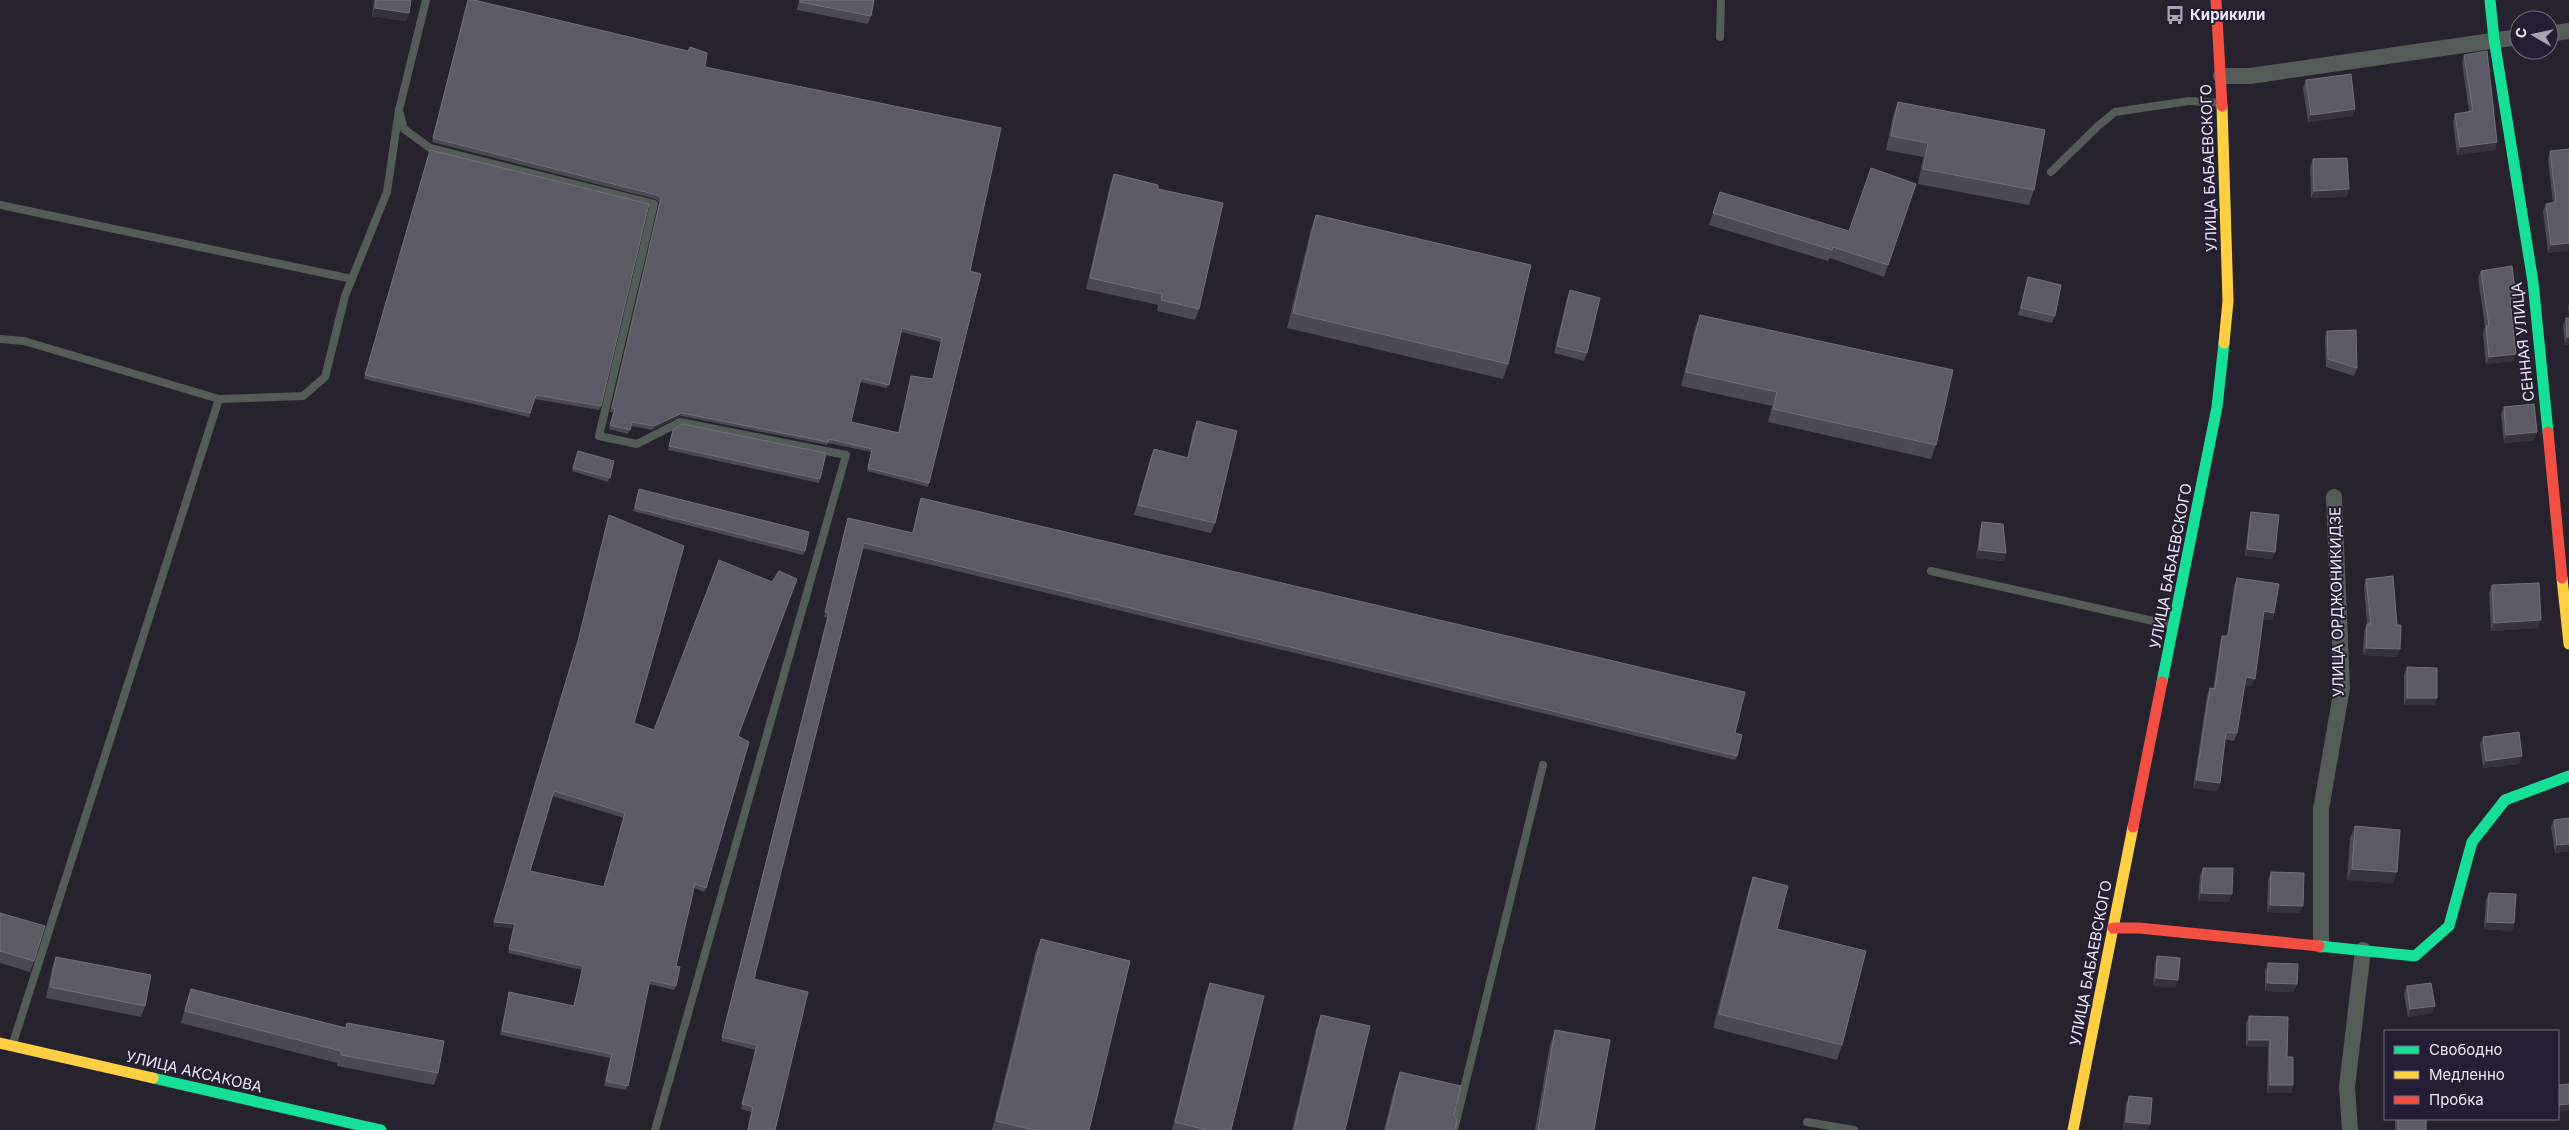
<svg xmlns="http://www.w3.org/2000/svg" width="2569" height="1130" viewBox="0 0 2569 1130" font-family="Inter,sans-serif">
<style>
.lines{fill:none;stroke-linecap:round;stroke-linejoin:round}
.lane{stroke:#535c56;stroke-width:8}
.street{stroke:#535c56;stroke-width:16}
.fast{stroke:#16e098;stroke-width:11}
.slow{stroke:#ffcf43;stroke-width:11}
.jam{stroke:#f24e42;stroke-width:11}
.wall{fill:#4b4952;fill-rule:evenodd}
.shaded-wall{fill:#35323c}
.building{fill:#5c5a64;stroke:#73707b;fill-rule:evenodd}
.labels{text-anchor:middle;stroke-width:4;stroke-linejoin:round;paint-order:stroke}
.poi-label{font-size:15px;font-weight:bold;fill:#ece8f7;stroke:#241d33;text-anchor:start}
.street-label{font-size:15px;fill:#ece8f7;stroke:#241d33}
</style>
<rect width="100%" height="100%" fill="#26222e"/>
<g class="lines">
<!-- lane -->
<g class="lane">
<polyline points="1720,37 1721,0"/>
<polyline points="399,110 404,129 430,148 654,204 599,436 637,444 680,422 846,455 655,1130"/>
<polyline points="2051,172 2098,126 2115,112 2189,101 2220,103"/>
<polyline points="0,205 352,279"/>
<polyline points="0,339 24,341 219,399 303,396 325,377 345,296 387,192 399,110 426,0"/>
<polyline points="1931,571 2171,625"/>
<polyline points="13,1043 219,399"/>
<polyline points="1807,1122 1854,1130"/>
<polyline points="1454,1130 1543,765"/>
</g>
<!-- street -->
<g class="street">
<polyline points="2549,34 2569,31"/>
<polyline points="2221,76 2250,76 2519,37"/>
<polyline points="2321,945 2321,809 2342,688 2334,497"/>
<polyline points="2350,1130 2347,1087 2363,950"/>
</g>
<!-- fast -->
<g class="fast">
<polyline points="2490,0 2494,39 2533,282 2548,432"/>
<polyline points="2162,682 2217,407 2224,343"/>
<polyline points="2319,946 2415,956 2449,926 2472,842 2505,800 2569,776"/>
<polyline points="153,1078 381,1130"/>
</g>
<!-- slow -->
<g class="slow">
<polyline points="2222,106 2228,301 2224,343"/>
<polyline points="2562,578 2569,644"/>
<polyline points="0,1043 153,1078"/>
<polyline points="2073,1130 2133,827"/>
</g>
<!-- jam -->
<g class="jam">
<polyline points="2216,0 2222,106"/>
<polyline points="2548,432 2562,578"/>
<polyline points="2133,827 2162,682"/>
<polyline points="2113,928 2139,928 2319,946"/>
</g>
</g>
<!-- wall -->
<g class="wall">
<polygon points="374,0 411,0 409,13 406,21 372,16"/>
<path d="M468,0L705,67L970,271L929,483L928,487L867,471L871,452L828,443L827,445L681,416L652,430L631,426L628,434L609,429L613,412H610L659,202L655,199L432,142ZM901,332L941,342L933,379L911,376L898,432L851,422L860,382L887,388Z"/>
<polygon points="799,0 874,0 871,16 868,24 797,10"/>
<polygon points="2464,55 2497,142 2495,150 2457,155 2453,121 2455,114 2469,112 2462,62"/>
<polygon points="2306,80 2353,116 2308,122 2303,88"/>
<polygon points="1898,102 2034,190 2029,205 1918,184 1923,157 1886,150 1893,116"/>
<polygon points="2550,151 2569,250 2548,253 2543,211 2546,204 2553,203 2548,159"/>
<polygon points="429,153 601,406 599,410 535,399 529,417 364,379"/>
<polygon points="2313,159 2349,189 2346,197 2311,198 2310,167"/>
<polygon points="1114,174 1158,189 1199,309 1195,320 1157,311 1158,305 1086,289 1110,185"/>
<polygon points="1916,184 1884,277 1830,258 1828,261 1709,225 1720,192 1849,231"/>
<polygon points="1316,215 1508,364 1503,379 1287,328 1311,229"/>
<polygon points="2481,271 2516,298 2514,305 2511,305 2513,361 2486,364 2483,334 2485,327 2478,278"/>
<polygon points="2028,277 2055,316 2052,323 2018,315 2026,284"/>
<polygon points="1570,290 1587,353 1584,361 1554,353 1567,298"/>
<polygon points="2569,304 2569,345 2565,345 2563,326 2566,318 2569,318 2568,307"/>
<polygon points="1700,315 1936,445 1931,459 1768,422 1772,406 1681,386 1695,328"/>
<polygon points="2327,331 2357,368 2354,376 2326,367 2325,338"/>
<polygon points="2504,407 2537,432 2534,440 2504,443 2501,414"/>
<polygon points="1197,421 1215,523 1211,533 1134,515 1150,459 1154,449 1187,458 1193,431"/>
<polygon points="673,430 820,479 819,483 668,450"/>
<polygon points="578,451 614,461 608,482 572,471"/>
<polygon points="639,489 805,551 803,555 633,511"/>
<polygon points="921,498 1735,733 1737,756 1735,760 862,548 754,979 775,1130 747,1130 751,1112 741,1109 755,1050 721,1041 827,618 824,617 847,522 848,518 912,533"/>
<polygon points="2251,512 2275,552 2272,559 2245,556 2249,520"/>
<path d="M609,515L634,723L654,730L738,736L706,888L704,892L694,888L676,966V986L674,990L649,984L626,1090L604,1086L610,1058L500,1035L509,992L574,1006L582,970L508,953L513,928L493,926L577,645ZM552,796L624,818L603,887L530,871Z"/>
<polygon points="1982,522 2004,561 1976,558 1980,529"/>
<polygon points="2237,578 2274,613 2272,620 2263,619 2252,686 2245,685 2237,733 2234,741 2225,739 2220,783 2217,791 2193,788 2207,696 2210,688 2213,689 2220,643 2222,636 2227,636 2234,585"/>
<polygon points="2366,579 2397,657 2363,655 2364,631 2367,624 2364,586"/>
<polygon points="2492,585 2538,628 2491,631 2489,593"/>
<polygon points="2407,667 2437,698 2434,705 2404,705 2404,675"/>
<polygon points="2483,737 2522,756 2519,764 2483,768 2480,744"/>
<polygon points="2569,818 2569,851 2555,853 2551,827 2554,820"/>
<polygon points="2355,826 2393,883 2347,880 2350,838"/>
<polygon points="2203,868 2229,902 2198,901 2200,876"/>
<polygon points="2271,872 2300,913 2267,912 2268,880"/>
<polygon points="1753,877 1777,929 1842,1045 1837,1060 1713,1028 1748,892"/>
<polygon points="2489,893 2514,923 2512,931 2484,929 2486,900"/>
<polygon points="0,913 34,961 30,972 0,963"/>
<polygon points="1041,939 1089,1130 992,1130 1035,954"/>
<polygon points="2157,956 2178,980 2175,987 2153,986 2155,964"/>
<polygon points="56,957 145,1006 141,1017 46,998 52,968"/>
<polygon points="2268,963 2294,992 2265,991 2265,971"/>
<polygon points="1210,983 1231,1130 1172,1130 1205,997"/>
<polygon points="2407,986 2432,1013 2408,1017 2404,994"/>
<polygon points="191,989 345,1028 347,1023 438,1073 434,1085 337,1066 337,1063 181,1023 187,1000"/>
<polygon points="1321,1015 1345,1130 1292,1130 1316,1029"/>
<polygon points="2249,1016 2287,1057 2293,1085 2291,1093 2267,1093 2268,1047 2246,1047 2246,1024"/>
<polygon points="1555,1030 1594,1130 1535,1130 1550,1045"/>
<polygon points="1400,1072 1454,1115 1455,1130 1384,1130 1395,1086"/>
<polygon points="2129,1096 2152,1098 2123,1130 2126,1104"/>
<rect x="2395" y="1119" width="31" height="11"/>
</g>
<!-- shaded-wall -->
<g class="shaded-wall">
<polygon points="375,8 409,13 406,21 372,16"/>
<polygon points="2355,109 2353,116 2308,122 2311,115"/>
<polygon points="2497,142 2495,150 2457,155 2460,147"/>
<polygon points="2349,189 2346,197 2311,198 2314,191"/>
<polygon points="2569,243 2569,250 2548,253 2551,245"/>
<polygon points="2510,298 2516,298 2514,305 2507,306"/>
<polygon points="2567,337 2569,337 2569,345 2565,345"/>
<polygon points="2516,354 2513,361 2486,364 2489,357"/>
<polygon points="682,413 681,416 652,430 654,426"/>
<polygon points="2537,432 2534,440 2504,443 2506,435"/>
<polygon points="2247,549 2275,552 2272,559 2245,556"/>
<polygon points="1979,550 2006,553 2004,561 1976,558"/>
<polygon points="2264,611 2274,613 2272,620 2262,619"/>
<polygon points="2541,620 2538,628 2491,631 2494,623"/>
<polygon points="2366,648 2400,649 2397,657 2363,655"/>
<polygon points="2246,677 2255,679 2252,686 2243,685"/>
<polygon points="2407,698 2437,698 2434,705 2404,705"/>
<polygon points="2522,756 2519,764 2483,768 2486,761"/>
<polygon points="2196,780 2220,783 2217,791 2193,788"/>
<polygon points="2569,844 2569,851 2555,853 2557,845"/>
<polygon points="2352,869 2397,872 2393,883 2347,880"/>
<polygon points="2201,893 2232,894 2229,902 2198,901"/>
<polygon points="2270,905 2303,906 2300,913 2267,912"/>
<polygon points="494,922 515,924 513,928 493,926"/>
<polygon points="2487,922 2514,923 2512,931 2484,929"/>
<polygon points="2156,978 2178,980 2175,987 2153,986"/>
<polygon points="2267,983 2297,984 2294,992 2265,991"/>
<polygon points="2435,1006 2432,1013 2408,1017 2410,1009"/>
<polygon points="2249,1040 2270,1040 2268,1047 2246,1047"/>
<polygon points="2270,1085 2293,1085 2291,1093 2267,1093"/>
<polygon points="2569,1104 2569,1111 2558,1112 2558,1105"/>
<polygon points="2126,1122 2150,1124 2148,1130 2123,1130"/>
</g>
<!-- building -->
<g class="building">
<polygon points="376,0 411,0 409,13 375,8"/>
<path d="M468,0H474L688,51L690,47L707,53L705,67L1001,128L970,271L981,274L929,483L868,468L872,449L829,439L828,442L682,413L654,426L632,422L630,430L610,425L615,409L612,408L661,198L657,195L433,138ZM902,328L942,338L933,379L911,376L899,433L851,422L861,378L889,385Z"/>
<polygon points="800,0 874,0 871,16 800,2"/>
<polygon points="2487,51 2497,142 2460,147 2455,114 2473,111 2464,55"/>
<polygon points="2351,74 2355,109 2311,115 2306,80"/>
<polygon points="1898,102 2045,130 2034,190 1923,169 1928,143 1891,136"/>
<polygon points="2569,149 2569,243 2551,245 2546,204 2556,202 2550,151"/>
<polygon points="430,150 649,204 601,406 536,395 530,413 365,375"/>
<polygon points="2347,158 2349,189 2314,191 2313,159"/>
<polygon points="1871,168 1916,184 1888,265 1833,247 1832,250 1713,213 1720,192 1849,231"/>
<polygon points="1114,174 1158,185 1158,189 1223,203 1199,309 1161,300 1162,294 1090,278"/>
<polygon points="1316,215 1531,265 1508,364 1293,313"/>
<polygon points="2512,266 2516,298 2510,298 2516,354 2489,357 2486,326 2489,326 2481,271"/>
<polygon points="2028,277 2061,285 2055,316 2021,308"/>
<polygon points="1570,290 1600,298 1587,353 1557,346"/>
<polygon points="1700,315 1953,370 1936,445 1773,409 1777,392 1686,372"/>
<polygon points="2566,318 2569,318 2569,337 2567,337"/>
<polygon points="2356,330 2357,368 2328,359 2327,331"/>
<polygon points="2534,404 2537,432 2506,435 2504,407"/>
<polygon points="1197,421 1237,431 1215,523 1138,505 1154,449 1188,458"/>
<polygon points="682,424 826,453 820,479 669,446 673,430"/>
<polygon points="578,451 614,461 610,478 573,468"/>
<polygon points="639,489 809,532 805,551 635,508"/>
<polygon points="921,498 1745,692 1735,733 1742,735 1737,756 864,543 754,979 808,992 775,1130 748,1130 753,1107 742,1104 757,1045 722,1037 829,613 825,612 848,518 913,533"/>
<polygon points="2251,512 2279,515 2275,552 2247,549"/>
<path d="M609,515L684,546L634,723L654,730L719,560L772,582L779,571L797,579L738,736L749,742L706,888L695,884L676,966L680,967L676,986L650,980L628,1086L606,1081L612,1054L502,1031L509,992L574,1006L583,966L509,949L515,924L494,922L578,641ZM554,791L625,813L604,887L530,871Z"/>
<polygon points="1982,522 2003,524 2006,553 1979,550"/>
<polygon points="2393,576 2397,625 2401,625 2400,649 2366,648 2367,624 2371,624 2366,579"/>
<polygon points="2237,578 2279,584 2274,613 2264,611 2255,679 2246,677 2237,733 2226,732 2220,783 2196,780 2210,688 2215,689 2222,636 2228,636"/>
<polygon points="2539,583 2541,620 2494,623 2492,585"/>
<polygon points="2407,667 2437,668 2437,698 2407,698"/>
<polygon points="2519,732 2522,756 2486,761 2483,737"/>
<polygon points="2569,818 2569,844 2557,845 2554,820"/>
<polygon points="2355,826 2400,830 2397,872 2352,869"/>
<polygon points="2203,868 2233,868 2232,894 2201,893"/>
<polygon points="2271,872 2304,873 2303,906 2270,905"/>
<polygon points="1753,877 1788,886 1777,929 1866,951 1842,1045 1719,1014"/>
<polygon points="2489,893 2516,894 2514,923 2487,922"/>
<polygon points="0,913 45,926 34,961 0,951"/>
<polygon points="1041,939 1130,961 1089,1130 1034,1130 996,1121"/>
<polygon points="2157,956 2180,958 2178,980 2156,978"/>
<polygon points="56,957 151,975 145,1006 50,987"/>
<polygon points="2268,963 2298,964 2297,984 2267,983"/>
<polygon points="1210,983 1264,996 1231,1130 1206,1130 1175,1122"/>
<polygon points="2431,983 2435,1006 2410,1009 2407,986"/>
<polygon points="191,989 346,1028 347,1023 444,1041 438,1073 341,1055 341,1051 185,1011"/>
<polygon points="1321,1015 1370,1026 1345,1130 1294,1130"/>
<polygon points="2249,1016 2288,1017 2287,1057 2293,1057 2293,1085 2270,1085 2270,1040 2249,1040"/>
<polygon points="1555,1030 1610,1040 1594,1130 1538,1130"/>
<polygon points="1400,1072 1461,1086 1454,1115 1457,1120 1455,1130 1386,1130"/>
<polygon points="2569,1084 2569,1104 2558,1105 2558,1085"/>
<polygon points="2129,1096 2152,1098 2150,1124 2126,1122"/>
<rect x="2398" y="1119" width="28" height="11"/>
</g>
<!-- icons -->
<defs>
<g id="bus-bare" transform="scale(1.5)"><path d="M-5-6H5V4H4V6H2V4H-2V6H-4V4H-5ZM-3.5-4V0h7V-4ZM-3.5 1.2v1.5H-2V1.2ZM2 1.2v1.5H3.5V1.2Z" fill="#a7a3b1" stroke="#241d33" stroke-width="2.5" paint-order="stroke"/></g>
</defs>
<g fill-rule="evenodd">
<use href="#bus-bare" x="2175" y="15"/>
</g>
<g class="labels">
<!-- poi labels -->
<g class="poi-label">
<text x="2190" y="20">Кирикили</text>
</g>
<!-- street labels -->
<g class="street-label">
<text transform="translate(2209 168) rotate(-92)" y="5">УЛИЦА БАБАЕВСКОГО</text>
<text transform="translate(2523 342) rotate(-96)" y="5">СЕННАЯ УЛИЦА</text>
<text transform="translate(2171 566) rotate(-79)" y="5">УЛИЦА БАБАЕВСКОГО</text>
<text transform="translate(2337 602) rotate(-91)" y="5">УЛИЦА ОРДЖОНИКИДЗЕ</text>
<text transform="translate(2091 963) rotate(-79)" y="5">УЛИЦА БАБАЕВСКОГО</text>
<text transform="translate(194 1072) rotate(13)" y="5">УЛИЦА АКСАКОВА</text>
</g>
</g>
<!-- legend -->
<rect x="2384" y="1030" width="175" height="90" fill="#241d33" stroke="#746e81"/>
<rect x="2394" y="1046" width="25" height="8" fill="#16e098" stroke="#746e81"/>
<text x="2429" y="1055" font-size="15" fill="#ece8f7">Свободно</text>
<rect x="2394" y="1071" width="25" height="8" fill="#ffcf43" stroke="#746e81"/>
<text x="2429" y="1080" font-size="15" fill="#ece8f7">Медленно</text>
<rect x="2394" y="1096" width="25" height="8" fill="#f24e42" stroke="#746e81"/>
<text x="2429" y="1105" font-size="15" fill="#ece8f7">Пробка</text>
<!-- north arrow -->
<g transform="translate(2534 35) rotate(279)"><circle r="24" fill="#241d33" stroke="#746e81"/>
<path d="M0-4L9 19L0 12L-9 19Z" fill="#a7a3b1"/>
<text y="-8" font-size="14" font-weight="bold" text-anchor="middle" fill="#ece8f7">С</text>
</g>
</svg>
